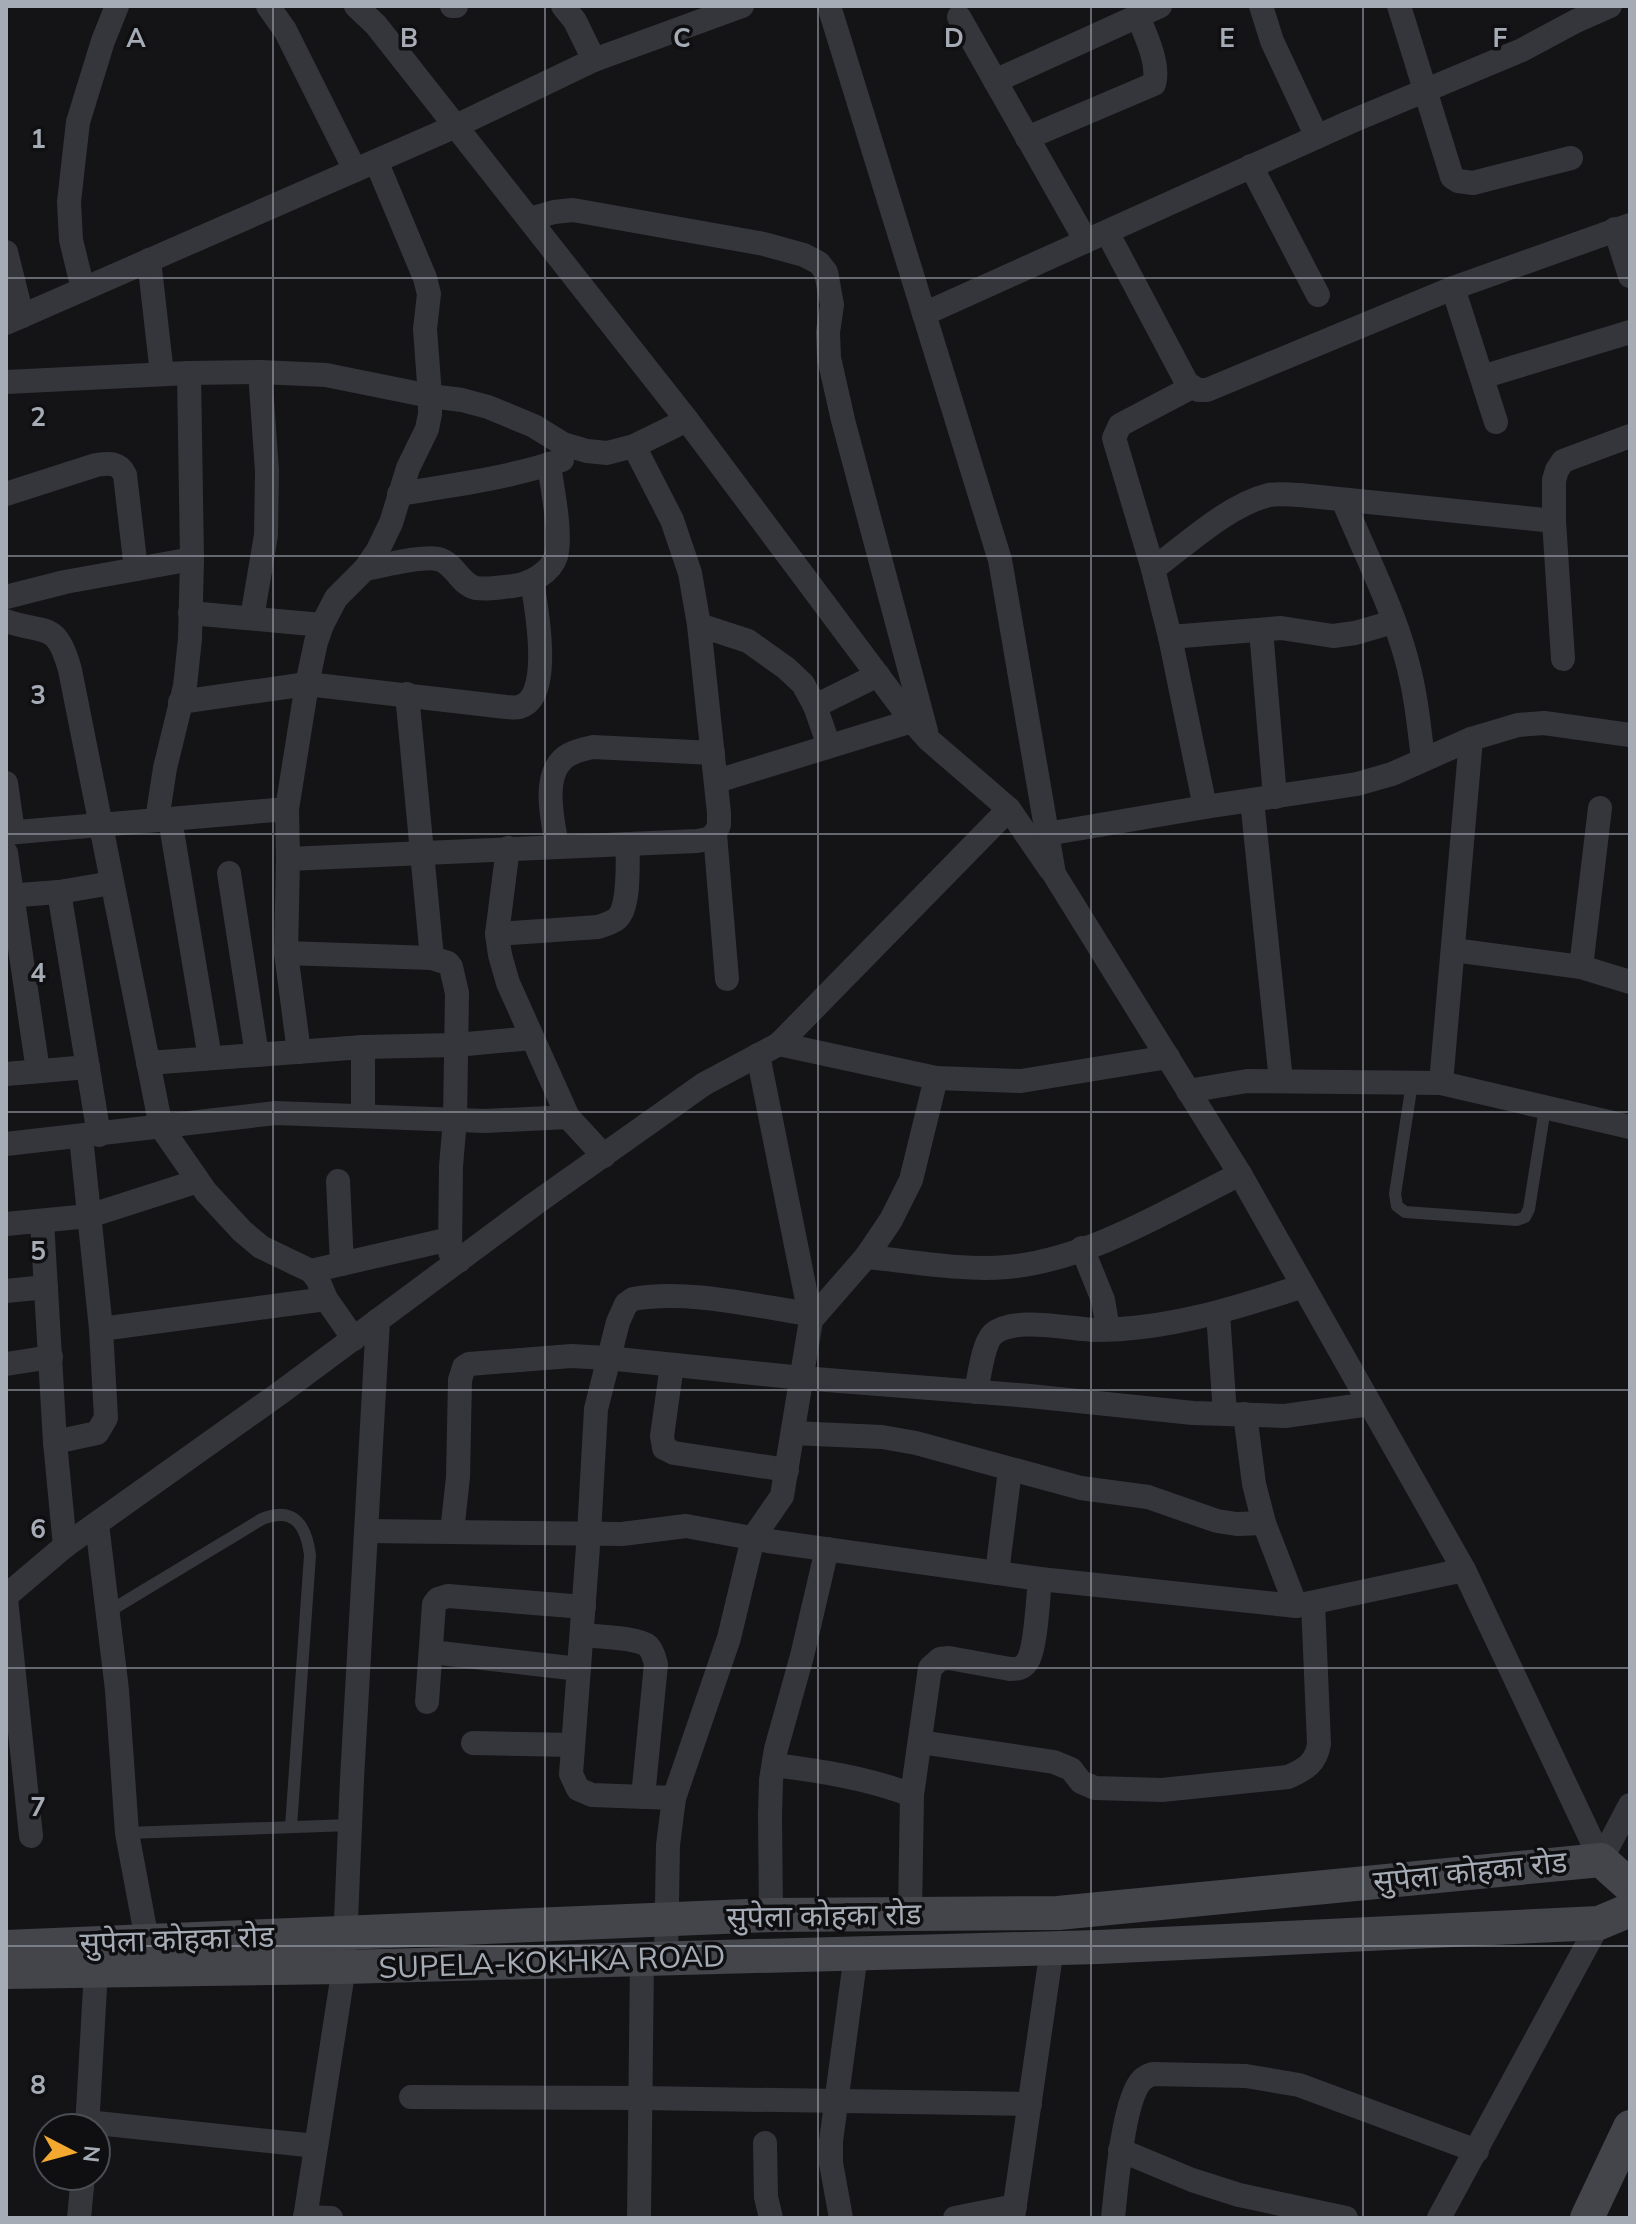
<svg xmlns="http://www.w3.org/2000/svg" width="1636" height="2224" viewBox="0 0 1636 2224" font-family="Mulish,'Noto Sans Devanagari',sans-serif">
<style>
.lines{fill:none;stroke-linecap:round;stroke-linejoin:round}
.lane{stroke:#35363b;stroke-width:12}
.street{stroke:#35363b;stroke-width:24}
.secondary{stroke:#43454b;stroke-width:34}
.grid{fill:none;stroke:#a6acb6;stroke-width:2;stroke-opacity:0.55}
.labels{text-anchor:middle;stroke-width:7;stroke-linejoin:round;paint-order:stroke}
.street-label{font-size:30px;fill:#a6acb6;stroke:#0f0f11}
.grid-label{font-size:26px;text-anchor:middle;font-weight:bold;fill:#a6acb6;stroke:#0f0f11;stroke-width:7;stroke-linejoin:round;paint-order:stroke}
</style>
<rect width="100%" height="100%" fill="#141416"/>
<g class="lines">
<!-- lane -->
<g class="lane">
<polyline points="1412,1083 1395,1194 1397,1206 1405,1212 1517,1220 1525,1217 1529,1209 1545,1108"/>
<path d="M108,1612L262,1519C294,1506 306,1525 310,1555L291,1827"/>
<polyline points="127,1833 350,1825"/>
</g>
<!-- street -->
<g class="street">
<polyline points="268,6 285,30 355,170"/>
<polyline points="356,6 376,25 687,420 912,721 929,740 1009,809 1050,869"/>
<polyline points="452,6 456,6"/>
<polyline points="563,6 575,21 594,60"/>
<polyline points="829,6 1000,560 1054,874 1240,1174 1464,1570 1601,1860"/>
<polyline points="1261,6 1272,41 1317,137"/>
<polyline points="1399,6 1452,177 1458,181 1473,183 1571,158"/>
<polyline points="959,17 1086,241"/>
<polyline points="995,81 1160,6"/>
<path d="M1027,138L1154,84C1160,63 1145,35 1138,16"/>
<polyline points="376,161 425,278 429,294 425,329 430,396 430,414 427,429 408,468 391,523 378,550 365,569 336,598 322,625 316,642 307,684 287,809 288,859 697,841 708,839 715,834 719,825 719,813 699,625 690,573 672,520 634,446"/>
<polyline points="1251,166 1318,295"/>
<polyline points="530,219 554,212 573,210 764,244 804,255 819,263 826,272 832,305 828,332 829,358 843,420 926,731"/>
<polyline points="1615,229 1630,276"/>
<polyline points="1107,232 1187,383 1198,390 1207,390 1453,288 1630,225"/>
<polyline points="6,252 22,316"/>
<polyline points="149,260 162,374"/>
<polyline points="1453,288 1496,422"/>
<polyline points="83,289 71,240 69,202 73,166 78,122 103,41 117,6"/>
<polyline points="924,314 1350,122 1522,50 1576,21 1610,6"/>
<polyline points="6,323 456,126 594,60 742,6"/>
<polyline points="1482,377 1630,332"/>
<polyline points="6,382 189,373 260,372 326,375 430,396 462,400 488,407 534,426 563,444 587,451 607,453 634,446 687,420"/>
<polyline points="1192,387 1120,425 1114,438 1153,569 1170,637 1205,807"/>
<path d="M6,494L96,465C109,463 119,462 125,475L136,569"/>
<path d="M399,494C454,485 509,478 562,460"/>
<path d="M1343,500C1364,551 1393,608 1407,661C1416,694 1419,726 1423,759"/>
<path d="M365,569C383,566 421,555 438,559C455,563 459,584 476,588C488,590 501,587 513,586C529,584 551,573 556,556C562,534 552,488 549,464"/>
<path d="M1153,569C1186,545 1228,505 1269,495C1278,493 1290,495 1300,495L1554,521"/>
<polyline points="6,597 65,582 192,559"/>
<polyline points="190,613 322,625"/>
<polyline points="252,618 266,535 267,471 260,372"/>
<path d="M6,621C45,635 56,619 70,670L161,1127L206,1192L242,1231L261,1247L311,1271L318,1280L326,1299L354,1339"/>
<polyline points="699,625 748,641 786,668 803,684 815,706 829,746"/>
<polyline points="1261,630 1275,797"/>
<polyline points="1170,637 1281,628 1333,636 1355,633 1393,622"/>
<polyline points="1563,659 1554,521 1554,480 1557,470 1563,461 1630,436"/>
<polyline points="407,694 432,958"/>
<path d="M180,702L307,684L506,707C510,707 515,708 519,707C554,699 536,606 532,581"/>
<polyline points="815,706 878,675"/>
<polyline points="717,781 912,721"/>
<polyline points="6,783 13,832"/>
<polyline points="1252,800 1281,1081"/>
<polyline points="170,819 210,1058"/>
<polyline points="157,820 165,768 185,686 190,639 192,559 189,373"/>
<polyline points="6,833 287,809"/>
<polyline points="715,834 727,979"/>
<polyline points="1047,834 1205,807 1357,784 1392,774 1471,739 1518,725 1544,723 1630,735"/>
<path d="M557,846C553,822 542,778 563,759C570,752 584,749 593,747L713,753"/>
<polyline points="508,848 497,934 500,955 508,983 568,1117 604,1156"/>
<polyline points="6,853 38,1071"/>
<polyline points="288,859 286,953 299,1052"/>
<polyline points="229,873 257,1055"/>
<polyline points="59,892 99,1135"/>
<polyline points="6,896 59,892 112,883"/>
<path d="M497,934L598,927C606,924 616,922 620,915C630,899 627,862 628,844"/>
<polyline points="1453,950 1581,967 1630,982"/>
<polyline points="286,953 432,958 448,963 451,967 457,993 455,1120 451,1166 450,1252 459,1261"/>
<polyline points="1581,967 1600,808"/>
<polyline points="779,1044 936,1078 1021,1081 1168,1057"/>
<polyline points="148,1063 363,1047 456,1045 532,1038"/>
<polyline points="6,1074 88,1067"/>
<polyline points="1441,1083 1471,739"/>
<polyline points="1188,1091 1247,1081 1441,1083 1630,1127"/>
<polyline points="363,1116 363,1047"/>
<polyline points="6,1144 276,1113 485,1121 568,1117"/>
<polyline points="338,1181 342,1264"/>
<polyline points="42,1221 55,1442 65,1546"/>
<polyline points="6,1224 89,1216 198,1181"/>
<polyline points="1082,1248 1103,1300 1108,1329"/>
<path d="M866,1257C912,1261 961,1271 1007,1267C1088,1260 1168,1210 1240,1174"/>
<polyline points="311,1271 450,1239"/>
<polyline points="6,1291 46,1287"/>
<polyline points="1218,1313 1225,1414"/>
<polyline points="811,1320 866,1257 891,1220 911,1180 936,1078"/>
<polyline points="101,1329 326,1299"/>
<polyline points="6,1364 51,1357"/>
<polyline points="672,1365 662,1436 664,1448 674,1453 787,1470"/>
<path d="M976,1392C979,1378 983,1343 993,1334C1013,1316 1069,1329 1095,1330C1167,1330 1236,1308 1303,1286"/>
<polyline points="1245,1414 1254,1484 1264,1523 1296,1606"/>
<polyline points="793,1433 882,1437 916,1443 1081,1488 1148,1497 1217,1521 1237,1524 1264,1523"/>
<polyline points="55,1442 97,1433 106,1418 101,1329 81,1137"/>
<polyline points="97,1524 117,1690 127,1833 147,1940 147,1954"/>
<polyline points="367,1531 622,1534 686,1526 768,1541 1040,1579 1296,1606 1464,1570"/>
<polyline points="452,1532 458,1477 460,1380 464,1367 469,1364 571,1356 607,1358 802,1378 1030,1396 1193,1413 1285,1416 1370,1404"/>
<polyline points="997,1573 1010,1470"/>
<polyline points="6,1596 65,1546 280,1393 536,1203 704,1084 779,1044 1009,809"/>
<polyline points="6,1599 31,1836"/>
<path d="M582,1635C597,1637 637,1637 648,1646C653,1651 654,1658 656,1664L643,1797"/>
<polyline points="431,1652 579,1669"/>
<polyline points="427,1702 434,1604 438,1599 448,1596 584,1607"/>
<path d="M920,1742L1054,1762L1071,1769L1081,1782L1095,1788L1162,1790L1288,1777C1306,1769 1316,1763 1319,1744L1313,1603"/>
<polyline points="473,1743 573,1745"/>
<path d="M774,1765C821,1771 867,1778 912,1795"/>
<path d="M674,1798L592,1795L578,1789L571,1774L589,1533L596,1409L618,1322L626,1304L633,1299C688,1289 754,1306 810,1314"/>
<polyline points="1601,1860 1630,1805"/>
<path d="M910,1913L912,1795L930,1668L940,1659L949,1658L1010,1669C1017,1669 1022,1669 1027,1662C1036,1650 1038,1597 1040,1579"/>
<polyline points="771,1915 770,1816 771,1780 776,1749 802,1656 827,1549"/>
<polyline points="666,1959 668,1845 674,1798 729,1638 753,1538 782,1496 811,1320 758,1055"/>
<polyline points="411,2097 641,2098 1030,2104"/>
<polyline points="87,2122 316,2146"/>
<polyline points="87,2128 96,1970"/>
<polyline points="765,2143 766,2197 771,2218"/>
<polyline points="1120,2150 1192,2180 1239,2195 1346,2218"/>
<polyline points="305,2217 331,2218"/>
<polyline points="79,2218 83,2176"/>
<polyline points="305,2218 344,1967 352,1779 378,1320"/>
<polyline points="639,2218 642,1959"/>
<polyline points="841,2218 831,2163 831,2141 856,1954"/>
<polyline points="955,2218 1015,2206"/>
<polyline points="1013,2218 1052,1948"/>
<path d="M1113,2218C1116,2190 1123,2099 1142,2080C1144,2078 1150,2075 1153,2074L1246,2076L1299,2085L1477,2151"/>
<polyline points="1439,2218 1599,1923"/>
</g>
<!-- secondary -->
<g class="secondary">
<polyline points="6,1947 771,1915 1058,1913 1601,1860 1630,1886"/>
<polyline points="6,1972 344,1967 1098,1947 1599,1923 1630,1910"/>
<polyline points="1587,2218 1630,2127"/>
</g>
</g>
<!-- grid -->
<path class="grid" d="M273,6V2218M545,6V2218M818,6V2218M1091,6V2218M1363,6V2218M6,278H1630M6,556H1630M6,834H1630M6,1112H1630M6,1390H1630M6,1668H1630M6,1946H1630"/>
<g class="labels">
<!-- street labels -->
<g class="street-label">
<text transform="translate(1470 1872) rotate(-6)" y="10">सुपेला कोहका रोड</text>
<text transform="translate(824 1916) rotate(-1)" y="10">सुपेला कोहका रोड</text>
<text transform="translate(177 1940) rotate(-2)" y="10">सुपेला कोहका रोड</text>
<text transform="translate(552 1962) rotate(-2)" y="10">SUPELA-KOKHKA ROAD</text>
</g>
</g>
<g class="grid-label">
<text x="136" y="47">A</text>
<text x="409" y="47">B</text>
<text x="682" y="47">C</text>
<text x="954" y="47">D</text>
<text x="1227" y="47">E</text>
<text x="1500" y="47">F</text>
<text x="38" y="148">1</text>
<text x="38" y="426">2</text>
<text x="38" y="704">3</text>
<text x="38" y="982">4</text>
<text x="38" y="1260">5</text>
<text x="38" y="1538">6</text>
<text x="38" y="1816">7</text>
<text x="38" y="2094">8</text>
</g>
<!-- border -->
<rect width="1636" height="2224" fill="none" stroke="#a6acb6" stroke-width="16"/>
<!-- north arrow -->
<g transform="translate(72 2152) rotate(96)"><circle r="38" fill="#0f0f11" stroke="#4b4e53" stroke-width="2"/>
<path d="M0-6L14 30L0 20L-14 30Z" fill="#f3a82f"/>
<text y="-12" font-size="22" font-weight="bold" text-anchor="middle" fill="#a6acb6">N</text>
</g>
</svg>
